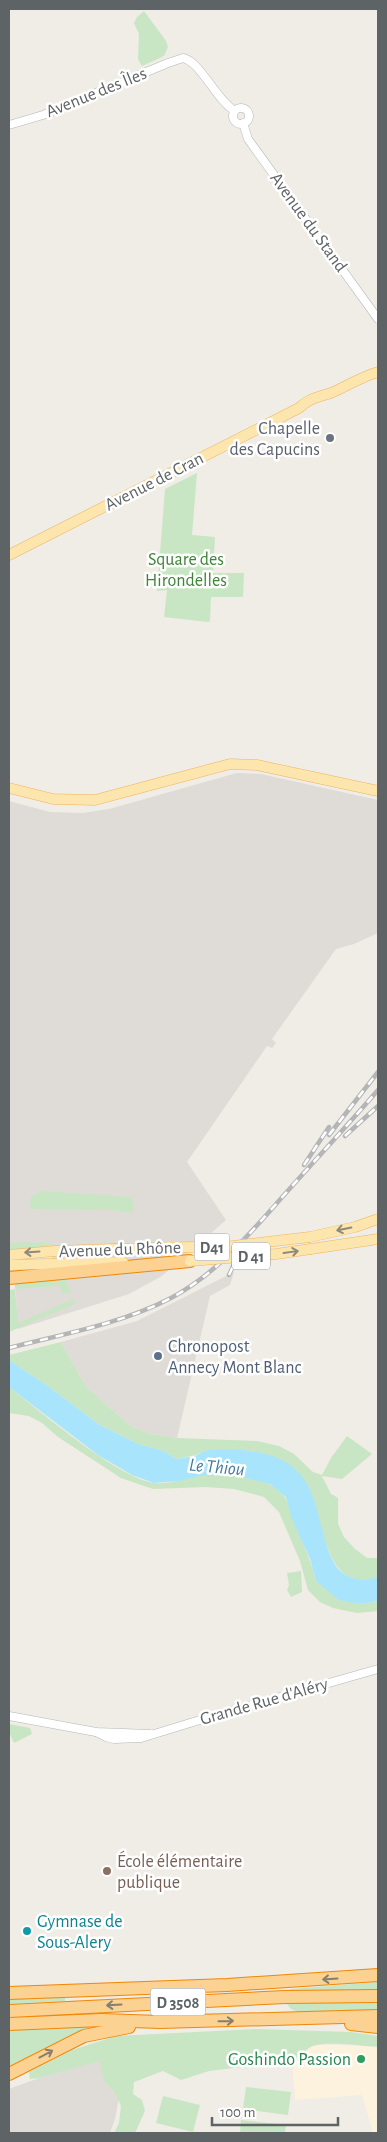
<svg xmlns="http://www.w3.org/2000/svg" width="387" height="2142" viewBox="0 0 387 2142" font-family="'Alegreya Sans',sans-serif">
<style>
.commercial{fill:#fdf2de}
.industrial{fill:#dfdcd8}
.green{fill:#c8e6c3}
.water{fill:#a9e4fd}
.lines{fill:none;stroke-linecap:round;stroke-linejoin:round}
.minor-casing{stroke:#b3b7ba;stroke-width:9}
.major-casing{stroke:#efb460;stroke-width:11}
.highway-casing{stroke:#f18705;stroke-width:14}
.minor{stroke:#fff;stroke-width:8}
.major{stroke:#fde6ad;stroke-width:10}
.highway{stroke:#fbd292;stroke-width:12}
.rail-casing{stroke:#b4b5b6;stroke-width:4.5}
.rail{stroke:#fff;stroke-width:2.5;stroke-dasharray:8;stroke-linecap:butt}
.major-bridge-casing{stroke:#efb460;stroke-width:11;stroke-linecap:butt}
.major-bridge{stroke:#fde6ad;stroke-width:10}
.oneway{stroke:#8e8a7b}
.oneway2{stroke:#857f71}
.worship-dot{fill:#6b7280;stroke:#fff;stroke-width:2}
.service-dot{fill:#5c6f8a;stroke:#fff;stroke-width:2}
.education-dot{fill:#8d6e63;stroke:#fff;stroke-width:2}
.culture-dot{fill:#0f9aa8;stroke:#fff;stroke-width:2}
.leisure-dot{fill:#2e9e5b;stroke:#fff;stroke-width:2}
.labels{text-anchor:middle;stroke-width:5;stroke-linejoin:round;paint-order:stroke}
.shield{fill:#fff;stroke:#8e9294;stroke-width:1}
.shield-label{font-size:16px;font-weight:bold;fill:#5e6366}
.street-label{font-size:18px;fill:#5e6366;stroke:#fff}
.worship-label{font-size:18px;fill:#5b616d;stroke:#fff;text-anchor:end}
.park-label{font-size:18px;fill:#3e8437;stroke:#fff}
.service-label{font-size:18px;fill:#4e5e75;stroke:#fff;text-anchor:start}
.education-label{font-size:18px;fill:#785e54;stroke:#fff;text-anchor:start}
.culture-label{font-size:18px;fill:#0d838f;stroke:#fff;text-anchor:start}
.leisure-label{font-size:18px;fill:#27864d;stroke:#fff;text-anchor:end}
.water-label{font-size:19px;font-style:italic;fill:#3f7b9f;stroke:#fff}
</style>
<rect width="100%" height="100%" fill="#f0ece6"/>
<!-- commercial -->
<polygon class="commercial" points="314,2045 341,2045 378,2047 378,2133 373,2133 362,2095 295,2100 292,2060 300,2060 305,2052"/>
<!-- industrial -->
<g class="industrial">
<polygon points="237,773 261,774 378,800 378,933 354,944 336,949 272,1039 276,1043 272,1048 267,1046 187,1162 226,1220 162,1276 129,1294 18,1329 15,1284 53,1280 51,1243 9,1243 9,801 50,812 82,813 109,809"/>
<polygon points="234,1272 230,1285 210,1296 177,1438 151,1434 132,1427 86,1387 61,1342 137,1321"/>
<polygon points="100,2059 123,2076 115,2119 110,2133 9,2133 9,2089 47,2075"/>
</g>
<!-- green -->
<g class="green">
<polygon points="144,11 166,41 168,47 164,56 142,66 138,59 139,34 134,23 137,17"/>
<polygon points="197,473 192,535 215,537 213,573 244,573 243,597 211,597 210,621 208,622 164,617 167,590 157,591 165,489"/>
<polygon points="41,1191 132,1197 134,1210 131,1213 112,1210 31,1209 30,1201 32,1196"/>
<polygon points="28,1242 52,1243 52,1247 9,1251 9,1243"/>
<polygon points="60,1279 65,1279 71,1293 63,1294 59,1286 15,1289 18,1323 71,1300 74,1300 75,1304 9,1332 9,1290 15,1289 15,1284 55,1280 55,1283 60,1282"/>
<path d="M61,1342L86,1387L132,1427L151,1434L177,1438L257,1441L279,1446L294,1454L313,1472L322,1475L331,1458L347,1436L372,1454L342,1479L322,1476L331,1494L338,1498V1524L344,1537L354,1548L367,1558H378V1577C326,1596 324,1523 310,1491L292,1467L267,1455L251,1451L207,1450L196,1455L176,1459L164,1451L138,1444L98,1424L52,1389L9,1360V1355Z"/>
<path d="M9,1387C40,1411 118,1478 154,1483C169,1485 184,1478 199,1476C227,1472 265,1473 284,1496C290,1503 291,1516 295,1524C303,1543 311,1561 316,1581L361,1604L378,1601V1611L357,1613L333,1608L320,1602L308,1590L300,1561L279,1512L264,1497L234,1489L206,1487L153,1489L121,1478L58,1437L42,1423L29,1416L9,1413Z"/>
<polygon points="301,1571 302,1592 291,1597 287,1590 289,1585 287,1573"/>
<polygon points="9,1724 30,1728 32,1734 14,1743 9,1732"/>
<polygon points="378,1982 378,1992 290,1991 290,1989"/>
<polygon points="9,1998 65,1998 65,2001 9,2004"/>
<polygon points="378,2000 378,2013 298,2012 291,2009 287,2004 289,2002"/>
<polygon points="98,2026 98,2028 72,2036 9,2066 9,2030"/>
<path d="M256,2029L351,2032L378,2036V2047C362,2046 328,2041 313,2046C306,2048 303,2054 300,2060L209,2071L181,2080L163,2071L134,2082L133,2094L142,2100L145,2111L135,2133H114L119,2123L121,2106L115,2093L105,2082L99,2061L39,2078L30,2079L29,2072L72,2050L116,2036Z"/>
<polygon points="246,2087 291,2092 288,2115 243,2109"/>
<polygon points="163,2096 200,2105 193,2132 156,2123"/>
<polygon points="241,2120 286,2125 285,2133 240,2133"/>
</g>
<!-- water -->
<path class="water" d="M9,1360L52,1389L98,1424L138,1444L164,1451L176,1459C182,1458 189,1457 195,1456C200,1454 204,1450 209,1450C233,1448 266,1450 287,1463C321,1484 317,1530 333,1561C342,1579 361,1583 378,1577V1601L361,1604L339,1600L316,1581L310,1559L292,1519L286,1497L270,1484L235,1475L199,1476L179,1481L154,1483L132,1475L98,1455L9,1387Z"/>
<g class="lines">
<!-- minor casing -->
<g class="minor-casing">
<g id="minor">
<circle cx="241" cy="116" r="8"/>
<polyline points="243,123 248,139 378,319"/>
<path d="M9,125L43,115L168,63L183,58C201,62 216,100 235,111"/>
<polyline points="9,1716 96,1732 150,1734"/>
<polyline points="96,1732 106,1737 114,1739 141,1738 213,1716 378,1669"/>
</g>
</g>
<!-- major casing -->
<g class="major-casing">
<g id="major">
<path d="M9,555L299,408C309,398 319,397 331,393C347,386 361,377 378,372"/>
<polyline points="9,788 53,799 95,800 230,764 257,765 378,791"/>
<polyline points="310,1237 355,1227 378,1219"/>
<polyline points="311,1249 378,1239"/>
<polyline points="9,1255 55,1251 114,1249"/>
<polyline points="9,1265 123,1262"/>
</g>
</g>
<!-- highway casing -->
<g class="highway-casing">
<g id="highway">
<polyline points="9,1278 190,1261"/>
<polyline points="9,1993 227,1985 378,1975"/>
<polyline points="9,2011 285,1997 378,1996"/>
<polyline points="9,2024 101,2020 160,2022 378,2016"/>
<polyline points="351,2024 378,2027"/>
<polyline points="9,2074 84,2036 129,2027"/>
</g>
</g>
<!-- minor -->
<use href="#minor" class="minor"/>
<!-- major -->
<use href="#major" class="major"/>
<!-- highway -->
<use href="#highway" class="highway"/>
<!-- rail casing -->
<g class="rail-casing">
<g id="rail">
<polyline points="329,1135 378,1072"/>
<polyline points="345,1136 378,1106"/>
<polyline points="304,1165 329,1127"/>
<polyline points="229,1275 241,1249"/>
<path d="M9,1348C63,1334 121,1324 171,1298C218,1273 250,1233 285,1194C316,1159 348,1125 378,1090"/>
</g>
</g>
<!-- rail -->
<use href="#rail" class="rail"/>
<!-- major-bridge casing -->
<g class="major-bridge-casing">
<g id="major-bridge">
<polyline points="114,1249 233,1246 310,1237"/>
<polyline points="190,1261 276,1254 311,1249"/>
</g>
</g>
<!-- major-bridge -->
<use href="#major-bridge" class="major-bridge"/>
</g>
<!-- one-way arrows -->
<defs><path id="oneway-shaft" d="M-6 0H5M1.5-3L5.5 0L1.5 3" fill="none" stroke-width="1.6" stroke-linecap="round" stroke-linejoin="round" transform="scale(1.25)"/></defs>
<g class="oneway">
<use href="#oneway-shaft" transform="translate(344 1229) rotate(169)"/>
<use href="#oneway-shaft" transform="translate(32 1252) rotate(176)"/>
<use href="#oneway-shaft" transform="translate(291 1252) rotate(-8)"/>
</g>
<g class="oneway2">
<use href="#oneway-shaft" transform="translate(330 1979) rotate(176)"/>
<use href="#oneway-shaft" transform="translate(114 2005) rotate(177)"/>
<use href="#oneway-shaft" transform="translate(226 2021) rotate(-1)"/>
<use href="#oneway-shaft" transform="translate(46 2054) rotate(-28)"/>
</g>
<!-- markers -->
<circle class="worship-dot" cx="330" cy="438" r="5"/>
<circle class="service-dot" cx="158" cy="1356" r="5"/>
<circle class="education-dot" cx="107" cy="1871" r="5"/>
<circle class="culture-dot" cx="27" cy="1931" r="5"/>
<circle class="leisure-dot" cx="361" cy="2059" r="5"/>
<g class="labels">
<!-- shield labels -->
<g class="shield">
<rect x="194.5" y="1233.5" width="35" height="27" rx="4"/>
<rect x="232" y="1242.5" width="38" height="27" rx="4"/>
<rect x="150.5" y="1988.5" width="55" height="27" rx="4"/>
</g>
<g class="shield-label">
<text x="212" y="1253">D41</text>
<text x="251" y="1262">D 41</text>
<text x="178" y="2008">D 3508</text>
</g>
<!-- street labels -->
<g class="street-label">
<text transform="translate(96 92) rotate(-22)" y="6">Avenue des Îles</text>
<text transform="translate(309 222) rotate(54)" y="6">Avenue du Stand</text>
<text transform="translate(154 481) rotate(-27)" y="6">Avenue de Cran</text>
<text transform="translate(120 1249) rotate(-2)" y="6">Avenue du Rhône</text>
<text transform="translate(264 1701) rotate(-16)" y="6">Grande Rue d'Aléry</text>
</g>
<!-- worship labels -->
<g class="worship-label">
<text x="320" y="434">Chapelle<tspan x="320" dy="21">des Capucins</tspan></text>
</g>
<!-- park labels -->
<g class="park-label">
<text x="186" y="565">Square des<tspan x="186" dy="21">Hirondelles</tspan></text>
</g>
<!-- service labels -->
<g class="service-label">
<text x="168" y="1352">Chronopost<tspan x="168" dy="21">Annecy Mont Blanc</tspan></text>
</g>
<!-- education labels -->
<g class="education-label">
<text x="117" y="1867">École élémentaire<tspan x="117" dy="21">publique</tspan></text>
</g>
<!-- culture labels -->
<g class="culture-label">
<text x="37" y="1927">Gymnase de<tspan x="37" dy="21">Sous-Alery</tspan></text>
</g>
<!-- leisure labels -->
<g class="leisure-label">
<text x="351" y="2065">Goshindo Passion</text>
</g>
<!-- water labels -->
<g class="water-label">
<text transform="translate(217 1466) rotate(5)" y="7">Le Thiou</text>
</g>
</g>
<!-- border -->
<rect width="387" height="2142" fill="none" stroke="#5e6366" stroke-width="20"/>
<!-- scale -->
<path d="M212 2117v8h126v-8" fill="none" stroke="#5e6366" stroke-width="2.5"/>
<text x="220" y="2117" font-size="15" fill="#5e6366" stroke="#ffffff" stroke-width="4" paint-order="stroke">100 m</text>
</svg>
